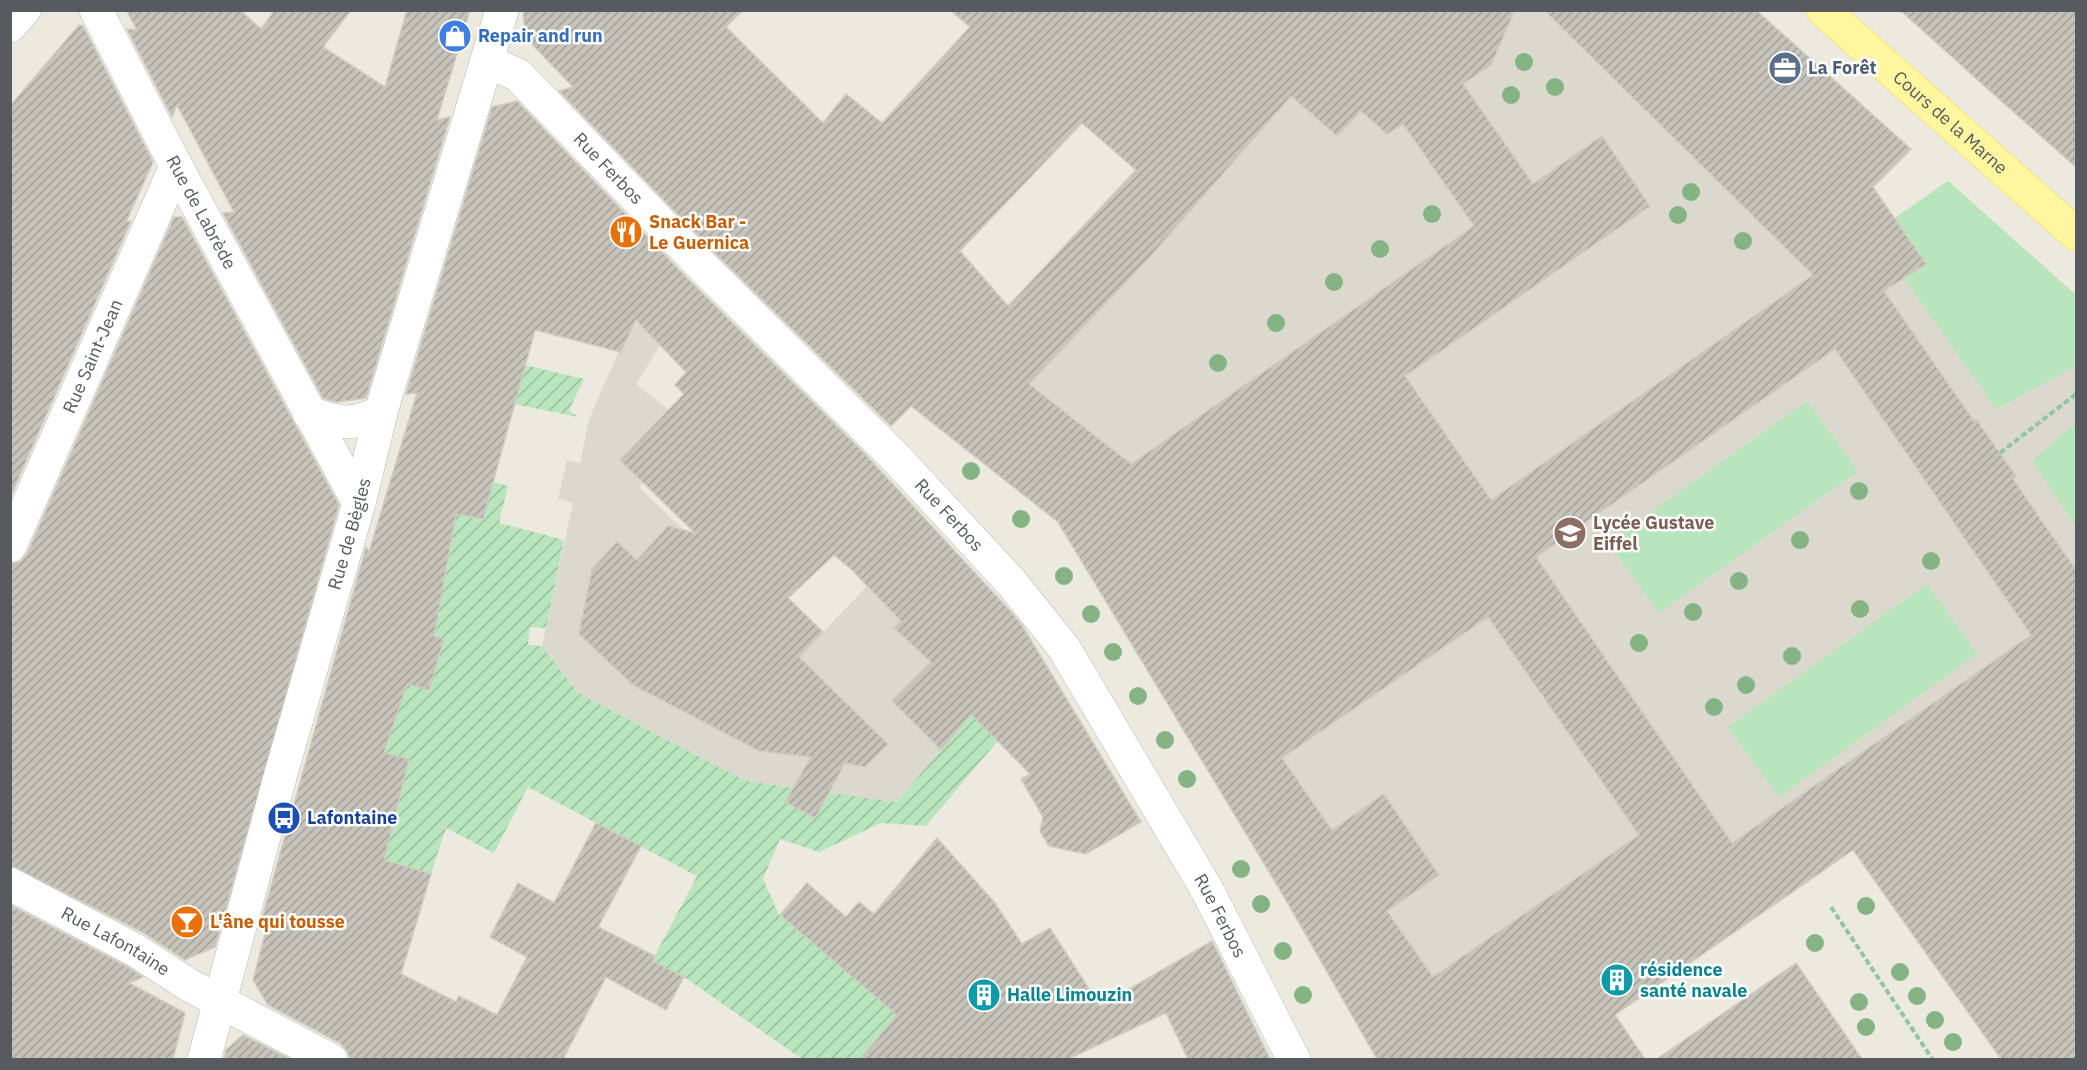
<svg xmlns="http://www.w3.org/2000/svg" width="2087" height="1070" viewBox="0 0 2087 1070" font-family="'IBM Plex Sans',sans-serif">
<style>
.education{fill:#dbd9cd}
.green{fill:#b9e5bc}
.garden{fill:url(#garden-furrows)}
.building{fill:url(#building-hatch);stroke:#d0ccbd;stroke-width:1.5;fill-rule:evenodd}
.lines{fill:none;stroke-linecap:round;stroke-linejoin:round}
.minor-casing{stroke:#b7b9be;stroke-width:34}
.major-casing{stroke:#f7d44c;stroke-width:34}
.path{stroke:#91c6a5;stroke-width:4;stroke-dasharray:6 3;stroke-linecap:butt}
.minor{stroke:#fff;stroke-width:33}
.major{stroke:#fff7a0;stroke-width:33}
.tree{fill:#85b384}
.labels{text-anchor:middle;stroke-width:5;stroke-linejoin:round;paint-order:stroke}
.shop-label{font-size:18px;font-weight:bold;fill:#366cbe;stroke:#fff;text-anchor:start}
.service-label{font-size:18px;font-weight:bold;fill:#4e5e75;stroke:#fff;text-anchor:start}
.street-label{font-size:18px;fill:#575b60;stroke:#fff}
.food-label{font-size:18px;font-weight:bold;fill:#c56008;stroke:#fff;text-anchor:start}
.education-label{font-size:18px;font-weight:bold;fill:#785e54;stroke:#fff;text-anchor:start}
.transit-label{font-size:18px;font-weight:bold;fill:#164399;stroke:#fff;text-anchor:start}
.culture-label{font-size:18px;font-weight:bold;fill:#0d838f;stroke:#fff;text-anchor:start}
</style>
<defs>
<pattern id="garden-furrows" width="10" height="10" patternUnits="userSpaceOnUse" patternTransform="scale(1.5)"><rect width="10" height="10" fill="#b9e5bc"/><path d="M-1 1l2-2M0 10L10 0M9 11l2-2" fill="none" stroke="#99bd9c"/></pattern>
<pattern id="building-hatch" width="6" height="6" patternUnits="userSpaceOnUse" patternTransform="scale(1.5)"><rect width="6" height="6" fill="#c6c3bb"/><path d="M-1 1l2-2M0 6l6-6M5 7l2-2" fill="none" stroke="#a4a19b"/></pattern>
</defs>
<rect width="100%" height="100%" fill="#eceade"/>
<!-- education -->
<g class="education">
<polygon points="1257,10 1579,11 1831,262 1948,181 2076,295 2076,695 1758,915 1684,900 1454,1059 1377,1059 967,349 1166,139"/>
<polygon points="647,306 670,329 636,384 669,410 621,459 643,482 639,487 807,649 867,586 901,620 894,628 930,662 892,701 941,750 897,802 746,781 578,693 542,646 573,503 558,499 567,460 580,463 589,419 619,351"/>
</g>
<!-- green -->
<g class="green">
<polygon points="1948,181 2076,295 2076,366 1996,409 1904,278 1926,263 1895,218"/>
<polygon points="1807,401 1858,471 1659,613 1608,543"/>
<polygon points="2076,423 2076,526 2032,461"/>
<polygon points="1927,584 1977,654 1779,797 1728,727"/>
</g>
<!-- garden -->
<g class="garden">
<polygon points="525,365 584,379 569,410 578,417 514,404"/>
<polygon points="453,471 508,486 499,523 564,540 546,628 530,627 528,645 542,646 578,693 746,781 897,802 1032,642 1052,676 926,826 881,823 819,852 780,839 763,879 779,915 878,998 969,928 860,1059 802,1059 684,977 652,961 697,876 528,787 494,853 446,828 431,874 344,847 398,802 409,759 384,753 400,683 429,690 444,639 423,633 455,514 478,519 481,509"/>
</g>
<!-- building -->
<g class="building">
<polygon points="126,10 240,10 261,29 275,10 351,10 323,47 385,87 407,10 470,10 437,120 450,117 366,398 337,402 323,398 223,213 234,212 177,105 172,117 127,29 137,30"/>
<path d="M523,10H743L726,27L823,123L846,94L882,123L970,27L950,10H1515L1491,65L1463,84L1533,184L1602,136L1650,206L1405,376L1491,500L1813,275L1544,10H1756L1911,149L1873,187L1926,264L1884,291L1974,421L1976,419L2016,476L2013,479L2076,570V1059H2001L1853,850L1615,1015L1645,1059H1377L1283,895L1058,522L911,406L891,426L714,252L559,91L573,87L525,37ZM1291,96L1337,136L1361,111L1387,134L1403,124L1474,226L1131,464L1029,384L1148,259ZM1082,123L1136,170L1008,306L960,251ZM1835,349L2031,635L1732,843L1536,557ZM1488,617L1639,835L1433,977L1387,911L1439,875L1384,794L1332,830L1282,758Z"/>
<polygon points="1900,10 2076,10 2076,167 1991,92"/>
<polygon points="79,25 83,26 153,162 126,222 131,221 10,498 10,106"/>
<polygon points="517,101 687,278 864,453 1012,613 1023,627 1141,822 1086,854 1049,846 1040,831 1043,817 1021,779 1030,774 971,714 941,750 892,701 931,662 894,628 901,621 851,569 834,555 788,598 823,632 799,657 888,744 865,767 845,763 815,818 785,802 811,757 759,751 633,685 579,634 592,569 617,542 637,560 668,526 695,533 620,460 684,394 675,385 686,372 636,320 621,352 535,330 483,519 456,514 434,636 444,639 429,690 407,684 384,753 409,759 384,860 431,874 401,974 456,1002 459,996 497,1015 527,957 490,937 518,883 554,903 596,823 641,846 598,927 655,956 652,961 684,977 666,1010 606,977 563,1059 350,1059 347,1051 340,1043 268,1005 253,980 267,926 259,929 366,547 369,552 417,393 406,394 492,107"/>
<polygon points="174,217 182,217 339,505 215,947 185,960 144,933 10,865 10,564 21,561 27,554"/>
<polygon points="937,838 995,903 1022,944 1050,928 1100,1006 1212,941 1270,1059 1188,1059 1166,1013 1068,1059 860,1059 897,1015 780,915 807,883 846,917 859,902 874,914"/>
<polygon points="10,905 126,966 143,977 129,983 185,1013 173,1059 10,1059"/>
<polygon points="1796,963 1862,1059 1657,1059 1731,1008"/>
<polygon points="243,1035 290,1059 224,1059 226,1050"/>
</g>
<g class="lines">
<!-- minor casing -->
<g class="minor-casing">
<g id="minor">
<path id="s1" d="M96,10L176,166L359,503"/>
<polyline points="10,26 24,10"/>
<path id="s2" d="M487,61L518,75L701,265L896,458L1011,582L1064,648L1206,888L1294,1060"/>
<path d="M309,413C339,423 351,427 381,412"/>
<path id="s3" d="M10,546L176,166"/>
<path id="s4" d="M10,884L135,950L189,985L331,1060"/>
<path id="s5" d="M204,1060L280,777L359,503L381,412L502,10"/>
</g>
</g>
<!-- major casing -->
<g class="major-casing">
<g id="major">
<path id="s6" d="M1823,10L2076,234"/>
</g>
</g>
<!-- path -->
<g class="path">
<polyline points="2000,453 2076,394"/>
<polyline points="1831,907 1933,1060"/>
</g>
<!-- minor -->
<use href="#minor" class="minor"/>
<!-- major -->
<use href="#major" class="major"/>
</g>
<!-- trees -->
<g class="tree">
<circle cx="1524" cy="62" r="9"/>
<circle cx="1555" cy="87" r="9"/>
<circle cx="1511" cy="95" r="9"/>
<circle cx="1691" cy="192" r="9"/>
<circle cx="1432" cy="214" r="9"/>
<circle cx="1678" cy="215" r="9"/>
<circle cx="1743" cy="241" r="9"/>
<circle cx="1380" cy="249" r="9"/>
<circle cx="1334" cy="282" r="9"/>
<circle cx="1276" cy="323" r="9"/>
<circle cx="1218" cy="363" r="9"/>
<circle cx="971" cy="471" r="9"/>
<circle cx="1859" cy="491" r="9"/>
<circle cx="1021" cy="519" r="9"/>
<circle cx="1800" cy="540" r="9"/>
<circle cx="1931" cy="561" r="9"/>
<circle cx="1064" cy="576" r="9"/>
<circle cx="1739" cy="581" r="9"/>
<circle cx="1860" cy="609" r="9"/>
<circle cx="1693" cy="612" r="9"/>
<circle cx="1091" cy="614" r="9"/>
<circle cx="1639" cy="643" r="9"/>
<circle cx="1113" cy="652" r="9"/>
<circle cx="1792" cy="656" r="9"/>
<circle cx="1746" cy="685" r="9"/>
<circle cx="1138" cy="696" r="9"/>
<circle cx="1714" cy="707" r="9"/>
<circle cx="1165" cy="740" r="9"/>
<circle cx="1187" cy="779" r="9"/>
<circle cx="1241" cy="869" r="9"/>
<circle cx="1261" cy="904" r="9"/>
<circle cx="1866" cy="906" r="9"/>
<circle cx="1815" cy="943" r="9"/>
<circle cx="1283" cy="951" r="9"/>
<circle cx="1900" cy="972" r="9"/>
<circle cx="1303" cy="995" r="9"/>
<circle cx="1917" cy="996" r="9"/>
<circle cx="1859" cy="1002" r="9"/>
<circle cx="1935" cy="1020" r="9"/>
<circle cx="1866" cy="1027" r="9"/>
<circle cx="1953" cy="1042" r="9"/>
</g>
<!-- icons -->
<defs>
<g id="shop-disc" transform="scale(1.725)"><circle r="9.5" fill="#3f7fe0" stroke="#fff"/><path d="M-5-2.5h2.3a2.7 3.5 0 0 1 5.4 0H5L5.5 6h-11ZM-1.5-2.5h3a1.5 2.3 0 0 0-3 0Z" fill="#fff"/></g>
<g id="office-disc" transform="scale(1.725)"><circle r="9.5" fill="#5c6f8a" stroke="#fff"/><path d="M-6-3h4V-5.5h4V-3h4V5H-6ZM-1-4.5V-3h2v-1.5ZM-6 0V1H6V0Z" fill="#fff"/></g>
<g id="restaurant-disc" transform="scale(1.725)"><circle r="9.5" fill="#e8710a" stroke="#fff"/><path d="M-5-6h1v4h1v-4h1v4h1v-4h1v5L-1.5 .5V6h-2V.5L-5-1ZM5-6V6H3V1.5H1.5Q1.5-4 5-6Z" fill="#fff"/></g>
<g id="school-disc" transform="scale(1.725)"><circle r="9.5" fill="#8d6e63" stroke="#fff"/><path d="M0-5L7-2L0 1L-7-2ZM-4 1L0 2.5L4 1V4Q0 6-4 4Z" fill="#fff"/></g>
<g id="bus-disc" transform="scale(1.725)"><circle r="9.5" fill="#1a4fb4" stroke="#fff"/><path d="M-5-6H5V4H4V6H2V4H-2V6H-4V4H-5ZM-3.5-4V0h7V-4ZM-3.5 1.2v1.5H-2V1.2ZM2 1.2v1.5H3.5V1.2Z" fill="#fff"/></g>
<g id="bar-disc" transform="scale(1.725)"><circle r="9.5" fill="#e8710a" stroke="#fff"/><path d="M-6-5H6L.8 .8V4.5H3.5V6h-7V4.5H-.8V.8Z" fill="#fff"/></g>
<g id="building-disc" transform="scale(1.725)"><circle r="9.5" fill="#0f9aa8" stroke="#fff"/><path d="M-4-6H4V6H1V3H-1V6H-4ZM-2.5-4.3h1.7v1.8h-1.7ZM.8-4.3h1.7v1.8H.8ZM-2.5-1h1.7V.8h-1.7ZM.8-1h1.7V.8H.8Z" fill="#fff"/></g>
</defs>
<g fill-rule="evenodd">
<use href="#shop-disc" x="455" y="36"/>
<use href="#office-disc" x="1785" y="68"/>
<use href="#restaurant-disc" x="626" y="232"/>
<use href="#school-disc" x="1570" y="533"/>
<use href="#bus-disc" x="284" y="818"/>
<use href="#bar-disc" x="187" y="922"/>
<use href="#building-disc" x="1617" y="980"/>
<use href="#building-disc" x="984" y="995"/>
</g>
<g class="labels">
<!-- shop labels -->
<g class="shop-label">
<text x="478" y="42">Repair and run</text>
</g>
<!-- service labels -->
<g class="service-label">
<text x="1808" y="74">La Forêt</text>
</g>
<!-- street labels -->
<g class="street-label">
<text dy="6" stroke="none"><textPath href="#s6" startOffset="170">Cours de la Marne</textPath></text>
<text dy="6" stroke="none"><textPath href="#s2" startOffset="164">Rue Ferbos</textPath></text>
<text dy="6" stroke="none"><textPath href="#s1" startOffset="228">Rue de Labrède</textPath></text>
<text dy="6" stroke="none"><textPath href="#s3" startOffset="207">Rue Saint-Jean</textPath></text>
<text dy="6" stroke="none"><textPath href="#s2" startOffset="650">Rue Ferbos</textPath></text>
<text dy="6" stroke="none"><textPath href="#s5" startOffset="546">Rue de Bègles</textPath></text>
<text dy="6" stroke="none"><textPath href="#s2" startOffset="1136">Rue Ferbos</textPath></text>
<text dy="6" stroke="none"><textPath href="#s4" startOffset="120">Rue Lafontaine</textPath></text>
</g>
<!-- food labels -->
<g class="food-label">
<text x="649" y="228">Snack Bar -<tspan x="649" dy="21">Le Guernica</tspan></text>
<text x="210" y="928">L'âne qui tousse</text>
</g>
<!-- education labels -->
<g class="education-label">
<text x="1593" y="529">Lycée Gustave<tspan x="1593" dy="21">Eiffel</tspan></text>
</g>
<!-- transit labels -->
<g class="transit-label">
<text x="307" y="824">Lafontaine</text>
</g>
<!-- culture labels -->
<g class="culture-label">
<text x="1640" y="976">résidence<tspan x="1640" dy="21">santé navale</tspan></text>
<text x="1007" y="1001">Halle Limouzin</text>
</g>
</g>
<!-- border -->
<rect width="2087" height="1070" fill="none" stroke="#575b60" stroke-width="24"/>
</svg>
